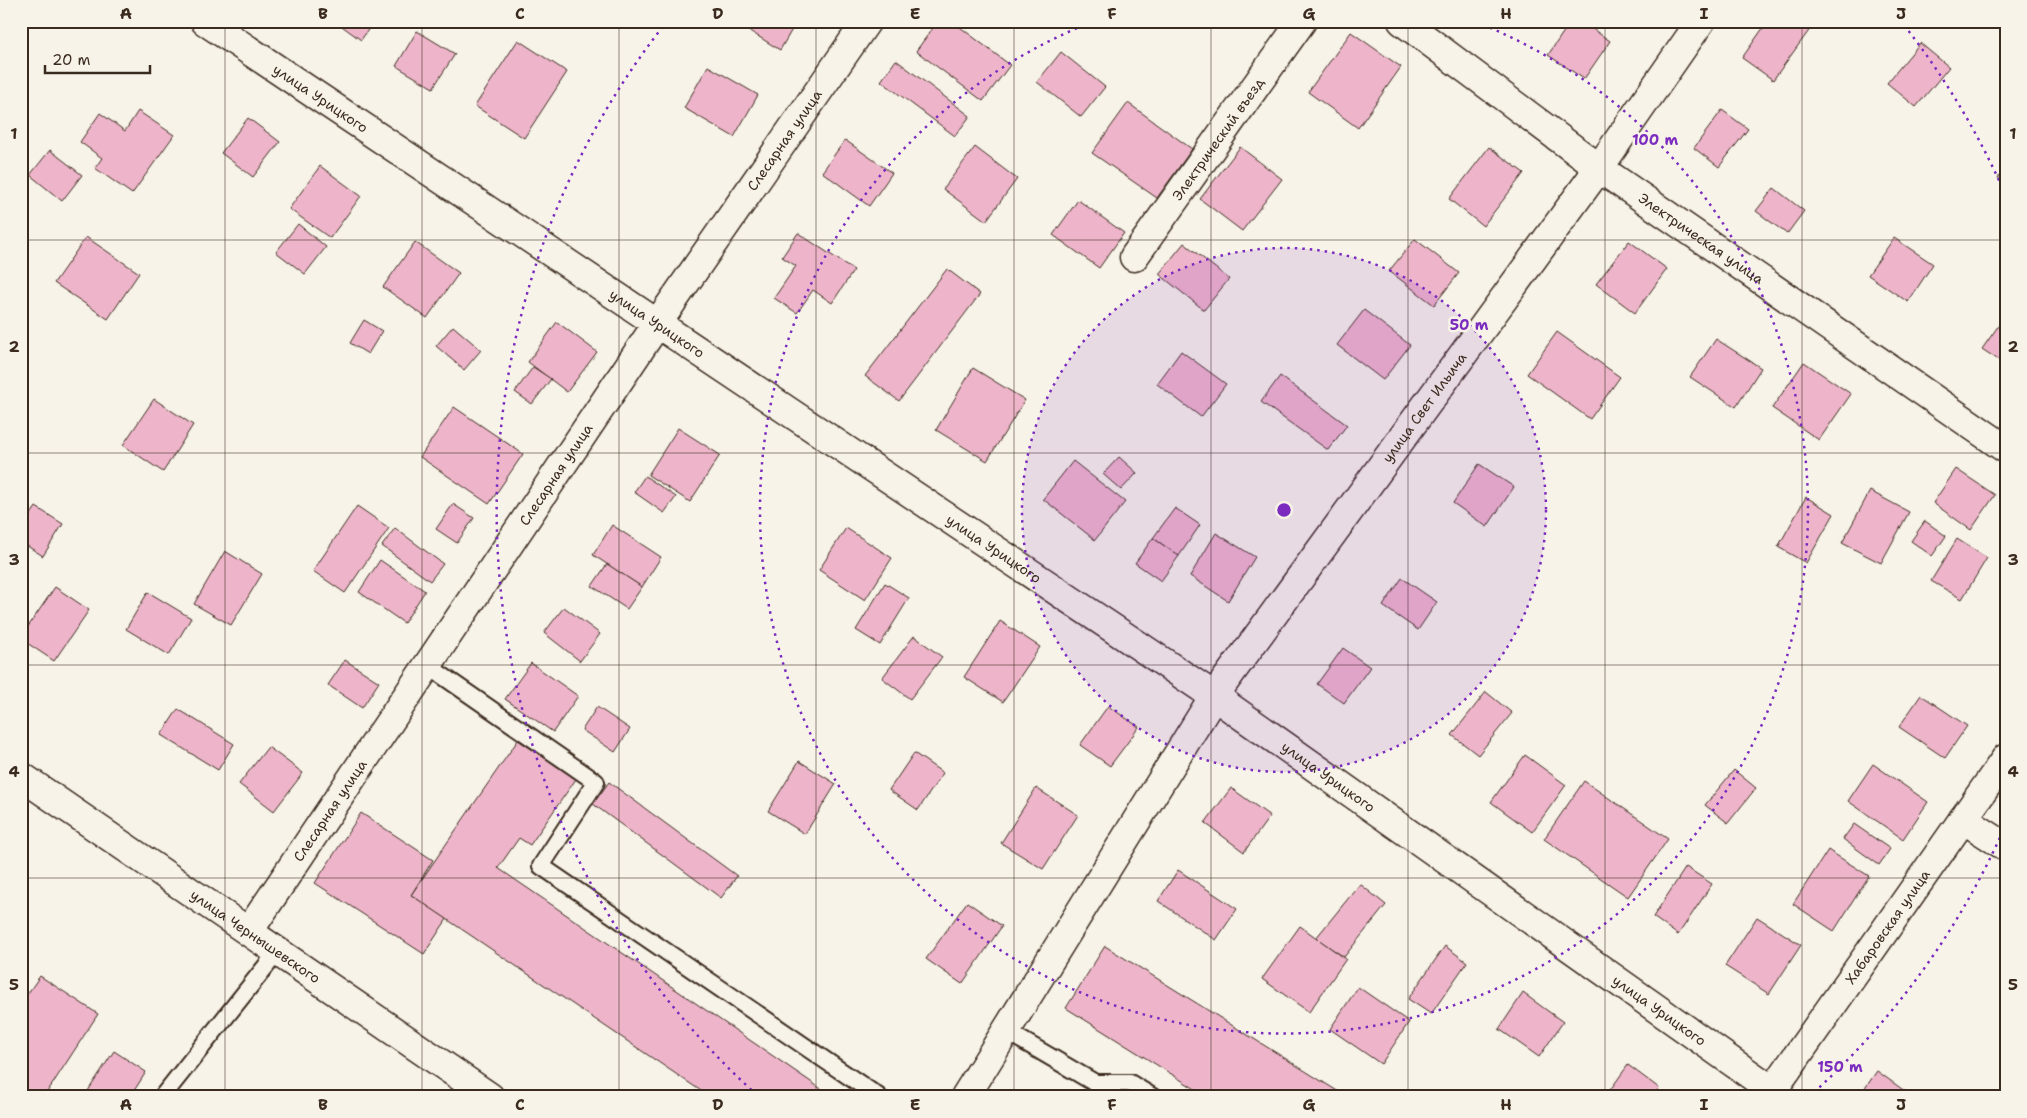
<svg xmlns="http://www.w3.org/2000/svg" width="2027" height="1118" viewBox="0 0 2027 1118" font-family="'Shantell Sans',sans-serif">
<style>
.building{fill:#eeb5ca;stroke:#3b2a1e}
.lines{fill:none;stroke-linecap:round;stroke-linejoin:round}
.lane-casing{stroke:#3b2a1e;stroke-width:20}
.street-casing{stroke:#3b2a1e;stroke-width:31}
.lane{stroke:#f7f3e8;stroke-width:16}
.street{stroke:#f7f3e8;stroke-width:28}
.grid{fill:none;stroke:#3b2a1e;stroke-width:1;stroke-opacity:0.55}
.ring{fill:none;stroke:#7b2cbf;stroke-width:2.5;stroke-dasharray:2.5 5}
.labels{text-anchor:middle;stroke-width:5;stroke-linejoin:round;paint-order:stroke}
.street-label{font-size:14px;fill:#3b2a1e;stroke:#f7f3e8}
.centre{fill:#7b2cbf;stroke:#f7f3e8;stroke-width:2.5}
.ring-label{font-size:15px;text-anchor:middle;font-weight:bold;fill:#7b2cbf;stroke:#f7f3e8;stroke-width:5;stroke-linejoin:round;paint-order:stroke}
.neatline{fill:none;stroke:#3b2a1e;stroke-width:2}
.grid-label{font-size:16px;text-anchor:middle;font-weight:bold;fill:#3b2a1e}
</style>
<rect width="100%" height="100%" fill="#f7f3e8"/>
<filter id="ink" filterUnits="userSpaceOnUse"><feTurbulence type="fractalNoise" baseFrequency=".02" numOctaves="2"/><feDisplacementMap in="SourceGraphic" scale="10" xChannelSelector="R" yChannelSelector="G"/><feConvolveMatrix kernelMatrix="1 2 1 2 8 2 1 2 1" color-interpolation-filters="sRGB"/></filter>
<g filter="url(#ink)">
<!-- building -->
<g class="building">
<polygon points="335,21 374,21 361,40"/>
<polygon points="742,21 797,21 780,50 740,25"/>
<polygon points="938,21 952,21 1010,65 983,101 916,51"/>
<polygon points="1571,21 1581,21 1610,41 1584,79 1548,55"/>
<polygon points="1768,21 1816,21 1773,80 1742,58"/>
<polygon points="417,31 455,54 433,88 396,66"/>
<polygon points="1351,32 1401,67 1358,128 1308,92"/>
<polygon points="518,40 567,72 524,138 475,106"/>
<polygon points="1920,43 1949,67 1916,107 1887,83"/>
<polygon points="1061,52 1105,87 1081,117 1037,82"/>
<polygon points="896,60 970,116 955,136 881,81"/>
<polygon points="708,66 758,95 734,137 684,108"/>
<polygon points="1128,103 1192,149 1157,198 1092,153"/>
<polygon points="1722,110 1748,129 1719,167 1694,148"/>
<polygon points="138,111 174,135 132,194 95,168 102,158 80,142 100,113 125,131"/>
<polygon points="248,118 280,142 253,177 221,153"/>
<polygon points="845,140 892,173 869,206 822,172"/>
<polygon points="975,147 1017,179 986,221 943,189"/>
<polygon points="1240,147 1282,179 1242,231 1200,199"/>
<polygon points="1489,147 1524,173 1483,226 1449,199"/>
<polygon points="50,150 82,175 62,201 30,175"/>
<polygon points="320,166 361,196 330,238 289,209"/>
<polygon points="2006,166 2006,183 1998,178"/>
<polygon points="1774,188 1804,211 1787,234 1756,211"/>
<polygon points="1078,200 1124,233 1099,268 1053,235"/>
<polygon points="298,224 326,247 305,274 276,252"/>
<polygon points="798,233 854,270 832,303 813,290 797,313 774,298 796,266 782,257"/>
<polygon points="86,237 139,273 108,319 54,283"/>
<polygon points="1894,238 1933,264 1908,302 1868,275"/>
<polygon points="1415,239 1459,273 1434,305 1389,271"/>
<polygon points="1629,241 1667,269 1635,313 1596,284"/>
<polygon points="415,242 459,273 427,318 383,287"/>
<polygon points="1184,243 1229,279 1204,310 1159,274"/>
<polygon points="947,269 980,294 899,401 865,376"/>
<polygon points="1364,310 1410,345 1383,380 1337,345"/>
<polygon points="2006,315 2006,365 1982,349"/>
<polygon points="364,320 382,331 368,354 350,343"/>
<polygon points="557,322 597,352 567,392 528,362"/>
<polygon points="453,326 481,350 464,370 436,346"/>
<polygon points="1557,332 1620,377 1590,419 1527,374"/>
<polygon points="1716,339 1761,368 1736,407 1690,377"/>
<polygon points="1181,351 1226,384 1201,417 1157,384"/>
<polygon points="1804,362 1851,394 1819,440 1772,408"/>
<polygon points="533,367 551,379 532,404 515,392"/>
<polygon points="973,368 1025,400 987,461 936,430"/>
<polygon points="1280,376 1347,425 1328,450 1261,402"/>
<polygon points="154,399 193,425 163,472 123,445"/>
<polygon points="454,407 523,454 489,504 420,457"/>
<polygon points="678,428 720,455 690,502 648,475"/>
<polygon points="1119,457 1137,473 1121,490 1103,474"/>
<polygon points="1073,461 1125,502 1095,540 1043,499"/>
<polygon points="1479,464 1514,487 1487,527 1453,503"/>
<polygon points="1956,469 1995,495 1971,530 1933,503"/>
<polygon points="645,476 676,497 664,513 634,492"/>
<polygon points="1870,491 1909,512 1881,563 1842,543"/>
<polygon points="1806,497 1834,514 1806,563 1778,547"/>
<polygon points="453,504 474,518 457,543 436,529"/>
<polygon points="357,506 389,528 345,593 313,571"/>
<polygon points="36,507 63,524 43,556 21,542 21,529"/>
<polygon points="1175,508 1200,525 1179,556 1153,538"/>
<polygon points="1925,521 1946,536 1932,556 1911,541"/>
<polygon points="612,525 661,557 642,587 593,555"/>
<polygon points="395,528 443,564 430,581 382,546"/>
<polygon points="846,528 892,558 865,600 819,570"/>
<polygon points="1216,533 1255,557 1228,601 1190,576"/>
<polygon points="1153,538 1179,556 1161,581 1135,563"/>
<polygon points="1957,539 1987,558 1962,599 1931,581"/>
<polygon points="225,551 262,574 231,625 194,604"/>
<polygon points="380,560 425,591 404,623 359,592"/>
<polygon points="607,564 642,587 627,609 592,586"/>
<polygon points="1402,578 1437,602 1418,630 1383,606"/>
<polygon points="885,583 909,598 880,645 856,630"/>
<polygon points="55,587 89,610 54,661 21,639 21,637"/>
<polygon points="148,592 191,618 169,655 126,629"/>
<polygon points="564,607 600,634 580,661 544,633"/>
<polygon points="1000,621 1040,647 1003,702 964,677"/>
<polygon points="914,636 942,657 910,699 882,678"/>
<polygon points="1343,648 1370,667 1344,703 1317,684"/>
<polygon points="345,660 379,682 362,708 328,685"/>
<polygon points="531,663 578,696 553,732 505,699"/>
<polygon points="1486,692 1512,713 1478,755 1452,735"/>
<polygon points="1921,695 1967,726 1945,758 1899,727"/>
<polygon points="1108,706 1139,727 1110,766 1080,745"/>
<polygon points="597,707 630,729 615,752 582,730"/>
<polygon points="178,709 234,744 218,770 161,735"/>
<polygon points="518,740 576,779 530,845 519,838 498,868 833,1097 710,1097 411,895"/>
<polygon points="268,747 303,773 274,811 239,784"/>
<polygon points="914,753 943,773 918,810 889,790"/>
<polygon points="1525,755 1566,785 1532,832 1491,802"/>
<polygon points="799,761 836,784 805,834 768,811"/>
<polygon points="1873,764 1928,802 1903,839 1848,801"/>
<polygon points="1734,770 1756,788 1728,823 1705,805"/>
<polygon points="1584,781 1668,839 1628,897 1544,839"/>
<polygon points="609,782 737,876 721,898 593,804"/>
<polygon points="1036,788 1078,815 1043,869 1001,843"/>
<polygon points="1231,788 1270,816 1244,852 1205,823"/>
<polygon points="361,813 433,860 411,895 447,919 424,954 315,883"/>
<polygon points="1854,824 1890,849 1879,865 1843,839"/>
<polygon points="1828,850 1869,876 1834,931 1793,904"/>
<polygon points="1686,867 1712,884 1678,935 1653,917"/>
<polygon points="1178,870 1237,909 1216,940 1158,901"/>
<polygon points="1360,884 1386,905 1344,957 1316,938"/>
<polygon points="967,902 1002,926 962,984 926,959"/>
<polygon points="1757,917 1801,945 1769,994 1725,966"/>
<polygon points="1300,926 1346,959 1309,1012 1262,979"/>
<polygon points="1105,946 1347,1097 1208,1097 1066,1008"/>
<polygon points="1445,946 1467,962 1431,1014 1408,999"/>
<polygon points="40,976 98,1014 44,1097 21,1097 21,1003"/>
<polygon points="1358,987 1409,1022 1381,1064 1330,1029"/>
<polygon points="1523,993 1563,1022 1539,1057 1499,1029"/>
<polygon points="114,1051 146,1072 130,1097 84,1097"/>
<polygon points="1628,1065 1659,1088 1653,1097 1605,1097"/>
<polygon points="1877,1071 1913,1097 1859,1097"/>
</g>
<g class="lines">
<!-- lane casing -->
<g class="lane-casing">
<g id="lane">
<polyline points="427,665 596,782 541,866 879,1097"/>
<polyline points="1006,1031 1095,1083 1130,1083 1153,1097"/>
<polyline points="162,1097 278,951"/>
</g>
</g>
<!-- street casing -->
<g class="street-casing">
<g id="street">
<path id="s1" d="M205,21L1214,696L1772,1090"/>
<path id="s2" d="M1402,21L1599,168L2006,449"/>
<path id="s3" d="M1134,257L1302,21"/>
<path id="s4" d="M21,776L490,1097"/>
<polyline points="1963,819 2006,847"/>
<path id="s5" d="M249,931L657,324L867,21"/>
<path id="s6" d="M965,1097L1214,696L1599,168L1701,21"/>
<path id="s7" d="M1768,1097L2006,758"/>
</g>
</g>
<!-- lane -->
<use href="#lane" class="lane"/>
<!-- street -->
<use href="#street" class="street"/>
</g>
</g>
<!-- grid -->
<path class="grid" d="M225,21V1097M422,21V1097M619,21V1097M816,21V1097M1014,21V1097M1211,21V1097M1408,21V1097M1605,21V1097M1802,21V1097M21,240H2006M21,453H2006M21,665H2006M21,878H2006"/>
<!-- distance rings -->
<circle cx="1284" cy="510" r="262" fill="#7b2cbf" fill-opacity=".12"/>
<g class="ring">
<circle cx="1284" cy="510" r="262"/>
<path d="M1476 22A524 524 0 1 1 1092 22"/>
<path d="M2006 824A787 787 0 0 1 1811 1095M757 1095A787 787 0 0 1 664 25M1904 25A787 787 0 0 1 2006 196"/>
</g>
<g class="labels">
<!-- street labels -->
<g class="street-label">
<text dy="5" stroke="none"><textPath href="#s1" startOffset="139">улица Урицкого</textPath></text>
<text dy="5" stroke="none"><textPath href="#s3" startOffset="145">Электрический въезд</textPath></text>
<text dy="5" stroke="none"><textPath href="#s5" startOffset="955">Слесарная улица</textPath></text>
<text dy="5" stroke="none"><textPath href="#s2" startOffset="370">Электрическая улица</textPath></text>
<text dy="5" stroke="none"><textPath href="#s1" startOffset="544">улица Урицкого</textPath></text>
<text dy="5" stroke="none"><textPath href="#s6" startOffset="829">улица Свет Ильича</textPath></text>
<text dy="5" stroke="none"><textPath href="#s5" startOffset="550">Слесарная улица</textPath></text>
<text dy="5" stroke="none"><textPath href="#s1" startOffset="949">улица Урицкого</textPath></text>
<text dy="5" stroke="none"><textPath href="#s1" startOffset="1354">улица Урицкого</textPath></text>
<text dy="5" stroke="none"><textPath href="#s5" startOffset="145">Слесарная улица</textPath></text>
<text dy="5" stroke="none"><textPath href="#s7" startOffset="208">Хабаровская улица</textPath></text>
<text dy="5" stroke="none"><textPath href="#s4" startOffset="284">улица Чернышевского</textPath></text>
<text dy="5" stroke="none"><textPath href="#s1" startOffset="1759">улица Урицкого</textPath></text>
</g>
</g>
<circle cx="1284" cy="510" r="8" class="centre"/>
<g class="ring-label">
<text x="1655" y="145">100 m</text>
<text x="1469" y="330">50 m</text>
<text x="1840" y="1072">150 m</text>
</g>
<!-- margin -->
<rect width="2027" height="1118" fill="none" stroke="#f7f3e8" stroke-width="55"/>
<!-- scale -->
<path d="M45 65v8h105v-8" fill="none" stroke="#3b2a1e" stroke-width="2.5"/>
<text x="52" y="65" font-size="15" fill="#3b2a1e" stroke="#f7f3e8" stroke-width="4" paint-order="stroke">20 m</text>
<rect x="28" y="28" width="1972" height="1062" class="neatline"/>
<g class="grid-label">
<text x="126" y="19">A</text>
<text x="323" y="19">B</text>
<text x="520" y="19">C</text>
<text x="718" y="19">D</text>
<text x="915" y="19">E</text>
<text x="1112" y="19">F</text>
<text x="1309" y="19">G</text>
<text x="1506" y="19">H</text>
<text x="1704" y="19">I</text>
<text x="1901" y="19">J</text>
<text x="14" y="139">1</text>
<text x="2013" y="139">1</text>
<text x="14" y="352">2</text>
<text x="2013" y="352">2</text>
<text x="14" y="565">3</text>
<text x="2013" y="565">3</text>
<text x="14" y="777">4</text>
<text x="2013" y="777">4</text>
<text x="14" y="990">5</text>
<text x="2013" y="990">5</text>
<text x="126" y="1110">A</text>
<text x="323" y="1110">B</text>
<text x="520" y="1110">C</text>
<text x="718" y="1110">D</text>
<text x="915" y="1110">E</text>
<text x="1112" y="1110">F</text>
<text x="1309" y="1110">G</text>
<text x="1506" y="1110">H</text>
<text x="1704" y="1110">I</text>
<text x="1901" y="1110">J</text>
</g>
</svg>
